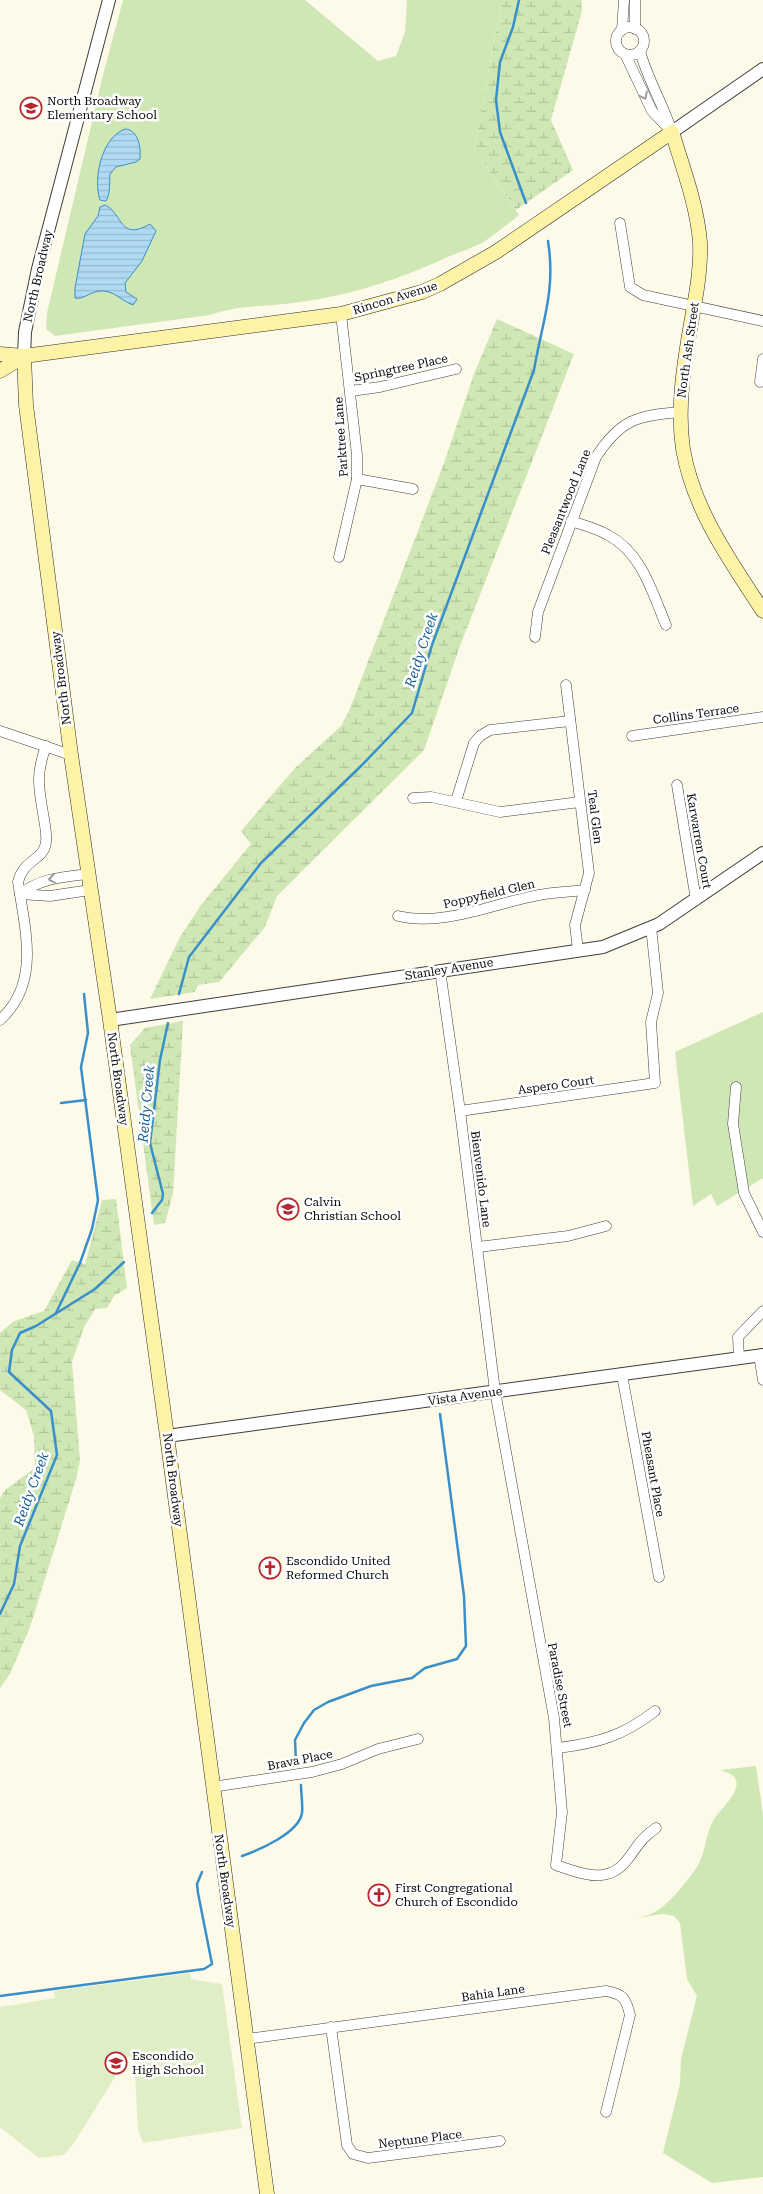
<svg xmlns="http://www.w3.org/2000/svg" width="763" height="2194" viewBox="0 0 763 2194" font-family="'Roboto Serif',serif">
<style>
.grass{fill:#cfe7b5}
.wetland{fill:url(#wetland-marsh)}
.pitch{fill:#e0eec6}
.water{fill:url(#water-rules);stroke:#398fc9}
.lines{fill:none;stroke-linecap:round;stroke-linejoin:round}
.stream{stroke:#398fc9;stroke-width:2.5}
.minor-casing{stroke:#3e3e3e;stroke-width:11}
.tertiary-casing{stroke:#3e3e3e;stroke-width:14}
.secondary-casing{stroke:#2d2d2d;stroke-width:15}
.minor{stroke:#fff;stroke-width:10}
.tertiary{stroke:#fff;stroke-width:12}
.secondary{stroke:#fdf3a6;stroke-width:14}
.oneway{stroke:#9d9d9d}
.labels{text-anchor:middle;stroke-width:5;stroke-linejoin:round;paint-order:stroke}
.poi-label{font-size:12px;fill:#0b0b0b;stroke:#fff;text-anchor:start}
.street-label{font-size:12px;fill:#0b0b0b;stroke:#fff}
.water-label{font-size:14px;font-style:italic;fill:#196098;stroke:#fff}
</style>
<defs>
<pattern id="wetland-marsh" width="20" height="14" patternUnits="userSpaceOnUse" patternTransform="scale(1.25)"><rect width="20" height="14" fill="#cfe7b5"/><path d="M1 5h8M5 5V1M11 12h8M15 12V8" fill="none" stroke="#b0c59a"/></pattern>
<pattern id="water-rules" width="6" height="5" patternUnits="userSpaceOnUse" patternTransform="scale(1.25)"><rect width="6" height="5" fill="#b0daf4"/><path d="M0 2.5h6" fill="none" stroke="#96bad0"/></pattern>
</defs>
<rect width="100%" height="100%" fill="#fefae9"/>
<!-- grass -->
<g class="grass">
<path d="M123,0H305L378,61L396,56L405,32L407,0H502L474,149L519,215C508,224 497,233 485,241C475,247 462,251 450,256C403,278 352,295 300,302C270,307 240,304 210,315L55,336L46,329L47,313L103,75Z"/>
<polygon points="763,1012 763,1178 717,1206 711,1194 693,1206 675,1052"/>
<path d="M756,1766L763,1814V2177L712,2183L663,2153L680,2084L681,2059L697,1996L687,1979L680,1923L674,1916L662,1914L637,1918C645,1916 654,1914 661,1908C671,1901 695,1873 700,1861C706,1849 706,1833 713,1821C722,1806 757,1779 720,1770Z"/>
</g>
<!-- wetland -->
<g class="wetland">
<polygon points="502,0 581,0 582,11 551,120 573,170 516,210 474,149"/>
<polygon points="497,319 574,354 460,646 424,750 277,896 265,927 219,982 198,985 195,992 150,999 180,937 201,905 251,844 241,831 295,768 341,726 349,711 444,463 474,374"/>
<polygon points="183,1021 173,1194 165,1223 154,1225 130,1045 145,1028"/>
<polygon points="116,1199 127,1288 114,1296 107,1308 95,1309 84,1327 72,1362 80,1460 76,1479 30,1627 10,1674 0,1688 0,1498 5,1490 35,1468 34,1436 26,1410 0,1390 0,1333 14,1321 44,1311 72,1260 85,1264 102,1200"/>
</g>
<!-- pitch -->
<polygon class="pitch" points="190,1973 191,1979 222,1984 242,2128 143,2143 138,2129 134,2059 128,2056 74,2143 64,2155 39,2158 0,2127 0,2007 55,1998 54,1991"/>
<!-- water -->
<g class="water">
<path d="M125,129C139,130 141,148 140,159L136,162L116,167L110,174C109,184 111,192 106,201L100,200C93,179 101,138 125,129Z"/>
<path d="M105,205C123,213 119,242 150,224L156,231L142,261L125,283L126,292L137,299L133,305C122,301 114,291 103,291C92,290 84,300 75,298V288L85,234L98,216L100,207Z"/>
</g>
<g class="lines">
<!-- stream -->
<g class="stream">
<polyline points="519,0 513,27 500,62 496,100 500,132 526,203"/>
<path d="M179,994L189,957L261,863L362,765L412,713L432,645L534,370C542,322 556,291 548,241"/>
<polyline points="61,1103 86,1100"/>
<polyline points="152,1213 162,1200 163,1194 150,1143 160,1060 168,1023"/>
<polyline points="56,1313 80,1263 92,1229 98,1200 81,1067 88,1033 84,994"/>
<polyline points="0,1614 14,1584 20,1546 57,1455 51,1411 9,1372 12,1350 20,1333 36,1326 95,1289 124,1262"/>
<polyline points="296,1762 295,1740 304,1723 314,1710 328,1702 371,1686 412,1678 425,1668 457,1659 466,1646 464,1596 440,1414"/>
<path d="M242,1856C259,1850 299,1833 302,1813C303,1804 301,1794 301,1785"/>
<polyline points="0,1996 204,1969 212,1964 198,1893 197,1884 202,1872"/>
</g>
<!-- minor casing -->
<g class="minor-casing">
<g id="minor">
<circle cx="630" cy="41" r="14"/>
<polyline points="635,29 635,0"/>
<polyline points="622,30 624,0"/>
<path d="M640,51C647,78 662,102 671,129"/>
<polyline points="625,54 652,111 672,132"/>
<polyline points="620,223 630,287 643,295 763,321"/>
<polyline points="760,382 763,359"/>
<polyline points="351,391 380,387 456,369"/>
<polyline points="357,479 413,489"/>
<path d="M571,521C583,525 596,528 608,535C642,553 652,592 666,625"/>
<polyline points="339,557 357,479 357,455 341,314"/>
<path d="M535,637L538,612L596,457C620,420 637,415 681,412"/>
<polyline points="566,685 589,873 575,925 578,950"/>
<polyline points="0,731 71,755"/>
<polyline points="632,736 763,717"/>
<polyline points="677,785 696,900"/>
<polyline points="413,798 431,797 500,812 580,802"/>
<polyline points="456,801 474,743 480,736 490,730 570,721"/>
<path d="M20,894C41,878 63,877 88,874"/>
<polyline points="20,894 50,896 90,890"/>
<path d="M398,916C444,927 494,903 539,895C554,892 570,892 585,890"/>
<path d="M440,970L460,1111L495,1391L554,1718L562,1812L556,1865C581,1874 608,1885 627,1860C638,1846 641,1838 656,1828"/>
<path d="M0,1020C41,983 25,930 18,882C24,858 44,861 46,842C47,835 45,826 44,819C39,789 35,776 46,746"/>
<polyline points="736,1087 733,1124 744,1193 763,1232"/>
<polyline points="460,1111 655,1083 651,1022 658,993 651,927"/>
<polyline points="478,1247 568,1236 606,1226"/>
<polyline points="759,1355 763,1380"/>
<polyline points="739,1358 738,1337 763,1311"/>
<polyline points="622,1375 659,1577"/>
<path d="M558,1748C598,1743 623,1736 655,1711"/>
<polyline points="212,1787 312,1772 342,1764 378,1749 418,1739"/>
<polyline points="331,2027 347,2145 353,2154 368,2158 500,2141"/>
<path d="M246,2039L606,1991C623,1994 626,1998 630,2015L606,2112"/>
</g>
</g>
<!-- tertiary casing -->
<g class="tertiary-casing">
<g id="tertiary">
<polyline points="672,132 763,69"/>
<polyline points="24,356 25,332 38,269 109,0"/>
<polyline points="110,1020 603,947 659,924 763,853"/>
<polyline points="167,1436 763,1355"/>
</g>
</g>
<!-- secondary casing -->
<g class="secondary-casing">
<g id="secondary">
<path d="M0,354L24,356L341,314L422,292L440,284L496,252L672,132C683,168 697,205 700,242C701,263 698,285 694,306C686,353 676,402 683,449C693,509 730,561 763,611"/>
<polyline points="24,356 26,405 71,755 110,1020 167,1436 267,2194"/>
<polyline points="0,371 24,356"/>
</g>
</g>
<!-- minor -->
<use href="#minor" class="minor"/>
<!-- tertiary -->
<use href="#tertiary" class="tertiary"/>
<!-- secondary -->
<use href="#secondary" class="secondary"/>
</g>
<!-- one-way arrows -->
<defs><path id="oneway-chevron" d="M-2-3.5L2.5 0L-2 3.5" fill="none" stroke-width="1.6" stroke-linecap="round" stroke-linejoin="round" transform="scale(1.25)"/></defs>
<g class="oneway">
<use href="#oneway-chevron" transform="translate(644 96) rotate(64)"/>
<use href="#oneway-chevron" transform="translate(52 879) rotate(170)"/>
</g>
<!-- icons -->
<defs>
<g id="school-ring" transform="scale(1.125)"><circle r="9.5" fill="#fff" stroke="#b6282f" stroke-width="1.5"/><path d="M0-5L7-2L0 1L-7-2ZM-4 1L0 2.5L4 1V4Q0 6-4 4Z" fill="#b6282f"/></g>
<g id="church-ring" transform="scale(1.125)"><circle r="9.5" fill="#fff" stroke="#b6282f" stroke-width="1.5"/><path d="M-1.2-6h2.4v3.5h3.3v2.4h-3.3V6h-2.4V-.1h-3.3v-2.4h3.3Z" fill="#b6282f"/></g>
</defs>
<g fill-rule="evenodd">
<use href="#school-ring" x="31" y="108"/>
<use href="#school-ring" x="288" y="1209"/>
<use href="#church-ring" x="270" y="1568"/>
<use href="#church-ring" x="379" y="1895"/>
<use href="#school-ring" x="116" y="2063"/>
</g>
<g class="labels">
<!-- poi labels -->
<g class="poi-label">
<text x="47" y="105">North Broadway<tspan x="47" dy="14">Elementary School</tspan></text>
<text x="304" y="1206">Calvin<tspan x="304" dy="14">Christian School</tspan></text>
<text x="286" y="1565">Escondido United<tspan x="286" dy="14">Reformed Church</tspan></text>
<text x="395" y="1892">First Congregational<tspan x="395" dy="14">Church of Escondido</tspan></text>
<text x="132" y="2060">Escondido<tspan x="132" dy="14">High School</tspan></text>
</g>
<!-- street labels -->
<g class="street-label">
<text transform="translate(38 276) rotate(-77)" y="4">North Broadway</text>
<text transform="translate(395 298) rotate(-17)" y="4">Rincon Avenue</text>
<text transform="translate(688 350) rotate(-82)" y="4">North Ash Street</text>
<text transform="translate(401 368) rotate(-12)" y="4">Springtree Place</text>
<text transform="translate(341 437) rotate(-94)" y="4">Parktree Lane</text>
<text transform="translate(566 502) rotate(-68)" y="4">Pleasantwood Lane</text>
<text transform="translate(61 678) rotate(-97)" y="4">North Broadway</text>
<text transform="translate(696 714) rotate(-8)" y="4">Collins Terrace</text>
<text transform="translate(595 817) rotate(83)" y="4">Teal Glen</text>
<text transform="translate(699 841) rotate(80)" y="4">Karwarren Court</text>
<text transform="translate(489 894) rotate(-13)" y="4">Poppyfield Glen</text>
<text transform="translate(449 969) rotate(-9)" y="4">Stanley Avenue</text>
<text transform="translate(118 1079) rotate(82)" y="4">North Broadway</text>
<text transform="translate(556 1085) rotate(-8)" y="4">Aspero Court</text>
<text transform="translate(481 1179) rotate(83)" y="4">Bienvenido Lane</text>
<text transform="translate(465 1396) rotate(-8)" y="4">Vista Avenue</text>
<text transform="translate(653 1474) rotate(80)" y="4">Pheasant Place</text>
<text transform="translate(173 1480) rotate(83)" y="4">North Broadway</text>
<text transform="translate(560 1685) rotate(79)" y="4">Paradise Street</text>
<text transform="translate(300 1760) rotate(-11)" y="4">Brava Place</text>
<text transform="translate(225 1881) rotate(82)" y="4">North Broadway</text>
<text transform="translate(493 1993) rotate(-8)" y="4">Bahia Lane</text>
<text transform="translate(420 2139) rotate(-7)" y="4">Neptune Place</text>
</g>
<!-- water labels -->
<g class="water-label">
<text transform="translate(421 650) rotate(-72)" y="5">Reidy Creek</text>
<text transform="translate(146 1104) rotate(-85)" y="5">Reidy Creek</text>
<text transform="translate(31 1489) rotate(-70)" y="5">Reidy Creek</text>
</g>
</g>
</svg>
